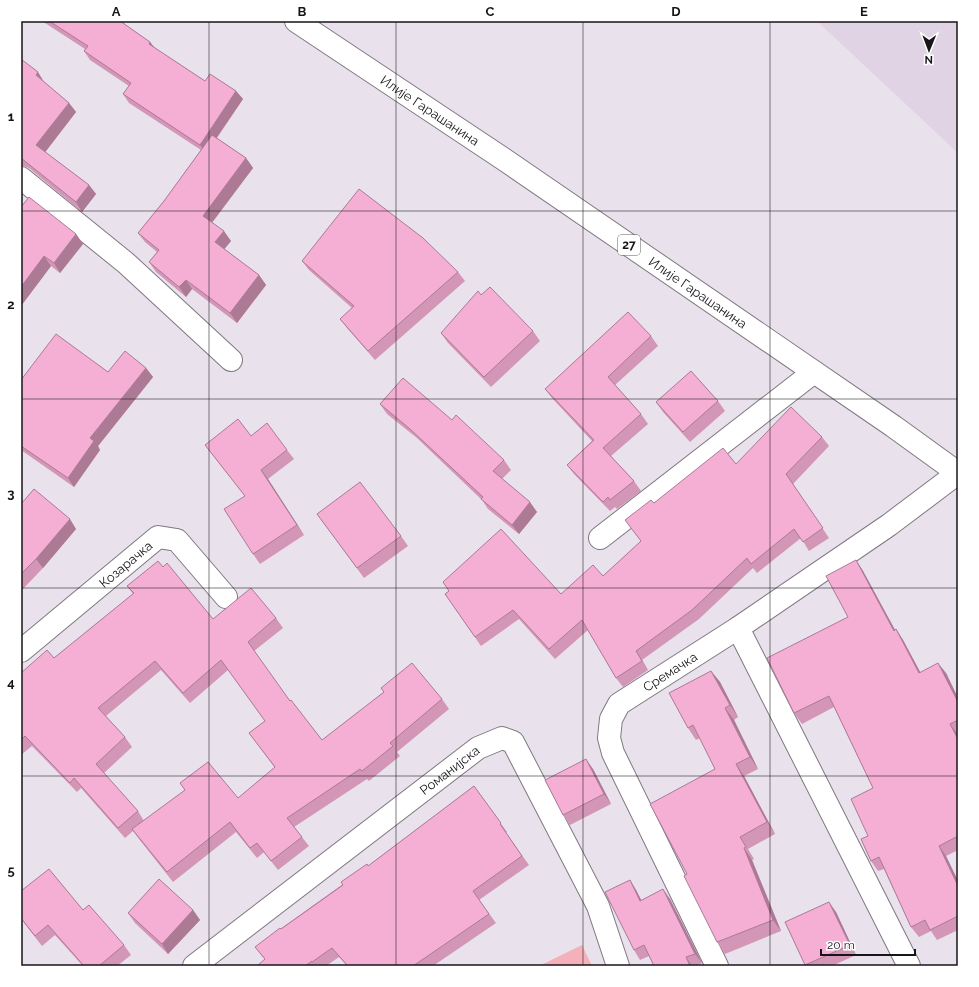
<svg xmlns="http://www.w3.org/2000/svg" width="979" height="987" viewBox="0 0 979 987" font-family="Raleway,sans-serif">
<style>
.built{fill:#e0d3e3}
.green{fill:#f4b1ba}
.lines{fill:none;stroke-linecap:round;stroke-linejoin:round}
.minor-casing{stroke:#807881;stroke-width:24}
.primary-casing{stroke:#807881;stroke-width:24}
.minor{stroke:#fff;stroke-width:22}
.primary{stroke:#fff;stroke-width:22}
.wall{fill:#d396b7;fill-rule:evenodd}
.shaded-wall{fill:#ac7a95}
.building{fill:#f5afd5;stroke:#ac7a95}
.grid{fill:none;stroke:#181519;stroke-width:1;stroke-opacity:0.55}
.labels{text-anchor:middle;stroke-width:3;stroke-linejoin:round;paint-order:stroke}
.shield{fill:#fff;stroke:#5d5b5e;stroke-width:1}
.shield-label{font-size:12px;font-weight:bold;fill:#181519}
.street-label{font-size:13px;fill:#181519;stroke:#fff}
.neatline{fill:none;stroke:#181519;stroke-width:1.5}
.grid-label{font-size:13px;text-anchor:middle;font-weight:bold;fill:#181519}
</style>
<rect width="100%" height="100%" fill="#e9e1eb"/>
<!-- built -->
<polygon class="built" points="817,21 958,21 958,153"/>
<!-- green -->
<polygon class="green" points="582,945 592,966 539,966"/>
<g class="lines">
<!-- minor casing -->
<g class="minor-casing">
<g id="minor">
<polyline points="21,178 126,263 231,360"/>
<polyline points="600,538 814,372"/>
<polyline points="738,628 909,966"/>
<path id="s1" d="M21,651L158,537L177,540L226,597"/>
<path id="s2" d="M194,966L478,748L502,738L513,742L598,906L618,966"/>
<path id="s3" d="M717,966L613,753L609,738L611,719L619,704L738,628L889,525L958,473"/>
</g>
</g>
<!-- primary casing -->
<g class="primary-casing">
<g id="primary">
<path id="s4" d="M296,21L502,158L893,426L958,473"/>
</g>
</g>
<!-- minor -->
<use href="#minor" class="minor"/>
<!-- primary -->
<use href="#primary" class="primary"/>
</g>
<!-- wall -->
<g class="wall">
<polygon points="42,21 120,21 150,42 155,48 205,81 236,91 243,99 217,138 246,158 253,168 212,223 231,241 224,249 259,275 266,285 237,323 192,289 186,297 156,272 149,262 157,252 145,242 138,233 164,201 201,150 129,103 123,94 129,86 90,60 84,51 85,49"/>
<polygon points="21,59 44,82 69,103 76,112 45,152 89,185 96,194 82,212 29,168 23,166 21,166"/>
<polygon points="21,207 76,234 83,244 60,273 51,266 21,306"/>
<polygon points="302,261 458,272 465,281 375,360 347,328 340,319 352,308 309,270"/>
<polygon points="533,331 540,341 491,387 448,343 441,333"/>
<polygon points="651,336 658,346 615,385 641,414 648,424 611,456 634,481 641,491 617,509 615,507 610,511 574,474 567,465 592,441 552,398 545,389"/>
<polygon points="146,368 153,377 98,446 100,450 74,487 21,450 21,380"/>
<polygon points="718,401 725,411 690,442 663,412 656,402"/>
<polygon points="380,404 452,420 504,460 511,470 502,479 537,512 519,534 488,509 482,500 417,438 387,414"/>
<polygon points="251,436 287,450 294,459 268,479 304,535 260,564 253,554 245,496 205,445"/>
<polygon points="822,437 829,446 793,484 829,538 809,551 801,538 757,573 753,568 699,619 642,660 648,670 623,687 616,678 588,630 555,659 519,619 481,646 445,594 449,591 561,594 603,576 641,541 625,520 654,503 736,464"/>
<polygon points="21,504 76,529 43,568 21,591"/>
<polygon points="317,514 401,536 408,546 364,578"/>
<polygon points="856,560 863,571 895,630 896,629 903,640 920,672 946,673 958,698 958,850 946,856 958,881 958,930 937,940 931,931 919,937 911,927 884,869 878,871 871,861 868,836 873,788 834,707 802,724 794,713 848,617"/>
<path d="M163,567L213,619L276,618L283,628L254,651L290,701L322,740L384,692L381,688L442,699L449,709L397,752L400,756L369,781L367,779L294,827L309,846L278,870L264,852L257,858L236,832L173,882L139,839L133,831L125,838L81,788L77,792L32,746L21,755V673L54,658L133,594L127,586ZM161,670L190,703L228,670L265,721L249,733L275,768L238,798L180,783L185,790L144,821L138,811L104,773L132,747L125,737L106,716Z"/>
<polygon points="711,671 720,682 738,717 734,720 758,769 744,776 775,834 748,849 754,859 752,860 781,931 725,954 717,942 687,874 715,769 700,738 696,740 688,728"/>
<polygon points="593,769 611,804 570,825 563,815"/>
<polygon points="474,786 507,832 506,833 529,865 479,900 496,923 433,966 347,966 339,957 326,966 259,966 265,960 255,947 368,866"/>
<polygon points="630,880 636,890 641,900 670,899 702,963 695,966 654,966 649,956 640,960 634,950"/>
<polygon points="21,891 83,910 124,945 131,955 117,966 83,966 55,935 42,946 21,919"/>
<polygon points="193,910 200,920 168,954 135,923 128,913"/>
<polygon points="836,912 856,955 832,966 806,966 785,922"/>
</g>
<!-- shaded-wall -->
<g class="shaded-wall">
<polygon points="150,42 156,50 149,44"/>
<polygon points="38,72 44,82 36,75"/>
<polygon points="236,91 243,99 206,153 200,145"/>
<polygon points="69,103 76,112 43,155 36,145"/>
<polygon points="246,158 253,168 210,225 203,216"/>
<polygon points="89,185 96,194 82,212 76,202"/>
<polygon points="224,231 231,241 222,252 215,242"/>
<polygon points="76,234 83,244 60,273 54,263"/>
<polygon points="44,256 51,266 21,306 21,287"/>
<polygon points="259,275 266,285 237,323 230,313"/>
<polygon points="186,280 192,289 186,297 179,287"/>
<polygon points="146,368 153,377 98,446 100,450 74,487 68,478 90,438"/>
<polygon points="261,470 268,479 304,535 297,525"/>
<polygon points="530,502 537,512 519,534 512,525"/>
<polygon points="70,519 76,529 43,568 36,559"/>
<polygon points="856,560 863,571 901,641 894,631"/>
<polygon points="896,629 903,640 926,683 919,673"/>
<polygon points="636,651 642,660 648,670 642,661"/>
<polygon points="938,663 946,673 958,698 958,702"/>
<polygon points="711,671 720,682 738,717 730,705"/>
<polygon points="725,708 734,720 758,769 750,757"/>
<polygon points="950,724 958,735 958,739"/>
<polygon points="586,759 593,769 611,804 604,794"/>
<polygon points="736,764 744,776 775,834 767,822"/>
<polygon points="939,846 946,856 958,881 958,886"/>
<polygon points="744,848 752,860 781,931 773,920"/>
<polygon points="630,880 636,890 647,911 640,901"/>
<polygon points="663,889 670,899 702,963 695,954"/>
<polygon points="829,902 836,912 856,955 850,945"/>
<polygon points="193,910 200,920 168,954 162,944"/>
<polygon points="686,957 692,966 690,966"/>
</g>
<!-- building -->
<g class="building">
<polygon points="49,21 120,21 150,42 149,44 205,81 210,74 236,91 200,145 123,94 131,83 84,51 88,46"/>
<polygon points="21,59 38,72 36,75 69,103 36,145 89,185 76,202 21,158"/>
<polygon points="212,135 246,158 203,216 224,231 215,242 259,275 230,313 186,280 179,287 149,262 159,250 138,233 164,201"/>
<polygon points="359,189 423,238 458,272 368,351 340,319 354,306 302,261"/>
<polygon points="29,197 76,234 54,263 44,256 21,287 21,207"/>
<polygon points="490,287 533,331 484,377 441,333 478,291 481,295"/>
<polygon points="628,312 651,336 608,377 641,414 603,448 634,481 610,500 608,497 603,502 567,465 594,440 545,389"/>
<polygon points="56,334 108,372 125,351 146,368 90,438 94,441 68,478 21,446 21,380"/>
<polygon points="691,371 718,401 683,432 656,402"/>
<polygon points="403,378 452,420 456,415 504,460 493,471 530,502 512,525 481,499 483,497 410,429 380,404"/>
<polygon points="791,407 822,437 786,474 823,528 803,542 794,529 751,564 747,558 692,610 636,651 642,661 616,678 582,620 549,649 513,610 475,637 445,594 449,591 443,582 501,529 561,594 593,565 603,576 641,541 625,520 651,500 654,503 723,448 736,464"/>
<polygon points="238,419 251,436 267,423 287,450 261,470 297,525 253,554 224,509 245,496 205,445"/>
<polygon points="360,482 401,536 357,568 317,514"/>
<polygon points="34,489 70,519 36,559 21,574 21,504"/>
<polygon points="856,560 894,631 896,629 919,673 938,663 958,702 958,720 950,724 958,739 958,836 939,846 958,886 958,916 930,930 925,920 911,927 879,857 871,861 861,839 868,836 851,799 873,788 829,696 794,713 767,658 848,617 826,576"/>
<polygon points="158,561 163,567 167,563 213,619 251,588 276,618 248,642 290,701 291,700 322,740 384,692 381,688 412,663 442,699 390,743 393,746 362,771 360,769 287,818 302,837 271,861 257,843 250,848 230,822 167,872 132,829 185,790 180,783 208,762 238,798 275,767 249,733 265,721 221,660 183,693 155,661 98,708 125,737 96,764 138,811 118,828 74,778 70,783 25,736 21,740 21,673 47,650 54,658 134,593 127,586"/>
<polygon points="711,671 730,705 725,708 750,757 736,764 767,822 740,837 746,847 744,848 773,920 717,942 684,876 687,874 650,804 715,769 693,725 688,728 669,693"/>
<polygon points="586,759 604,794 563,815 545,780"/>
<polygon points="474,786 501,823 500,824 522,856 473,891 489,914 413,966 377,966 377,965 376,966 348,966 332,948 312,962 312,961 305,966 259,966 258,965 265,959 255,947 280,928 281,929 343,885 341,882 367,864 368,866"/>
<polygon points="49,869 83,910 89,905 124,945 99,966 84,966 48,925 35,936 21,918 21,891"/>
<polygon points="159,879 193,910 162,944 128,913"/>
<polygon points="630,880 640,901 663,889 695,954 686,957 690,966 654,966 644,945 634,950 605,892"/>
<polygon points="829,902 850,945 805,965 785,922"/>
</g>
<!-- grid -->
<path class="grid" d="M209,21V966M396,21V966M583,21V966M770,21V966M21,211H958M21,399H958M21,588H958M21,776H958"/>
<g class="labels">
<!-- shield labels -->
<rect class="shield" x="618" y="235" width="22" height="20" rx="3"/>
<g class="shield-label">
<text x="629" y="249">27</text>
</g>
<!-- street labels -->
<g class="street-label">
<text dy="5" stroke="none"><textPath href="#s4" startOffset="161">Илије Гарашанина</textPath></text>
<text dy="5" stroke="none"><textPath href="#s4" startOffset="485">Илије Гарашанина</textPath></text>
<text dy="5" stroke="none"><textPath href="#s1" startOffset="136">Козарачка</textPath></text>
<text dy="5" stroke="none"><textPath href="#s3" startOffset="349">Сремачка</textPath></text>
<text dy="5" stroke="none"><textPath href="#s2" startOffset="322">Романијска</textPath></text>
</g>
</g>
<!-- border -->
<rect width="979" height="987" fill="none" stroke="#ffffff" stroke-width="44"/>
<!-- north arrow -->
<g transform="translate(929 50) rotate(181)" stroke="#ffffff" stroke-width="3" paint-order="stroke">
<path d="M0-3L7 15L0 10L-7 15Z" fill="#181519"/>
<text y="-6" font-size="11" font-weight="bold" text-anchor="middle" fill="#181519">N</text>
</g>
<!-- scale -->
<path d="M821 949v6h94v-6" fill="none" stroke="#181519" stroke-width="2"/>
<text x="827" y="949" font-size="12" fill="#181519" stroke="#ffffff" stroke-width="3" paint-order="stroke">20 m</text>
<rect x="22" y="22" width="935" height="943" class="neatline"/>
<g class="grid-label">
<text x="116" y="16">A</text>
<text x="302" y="16">B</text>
<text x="490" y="16">C</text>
<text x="676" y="16">D</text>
<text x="864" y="16">E</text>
<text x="11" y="121">1</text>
<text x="11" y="309">2</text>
<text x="11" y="498">3</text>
<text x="11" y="687">4</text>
<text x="11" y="875">5</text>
</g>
</svg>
